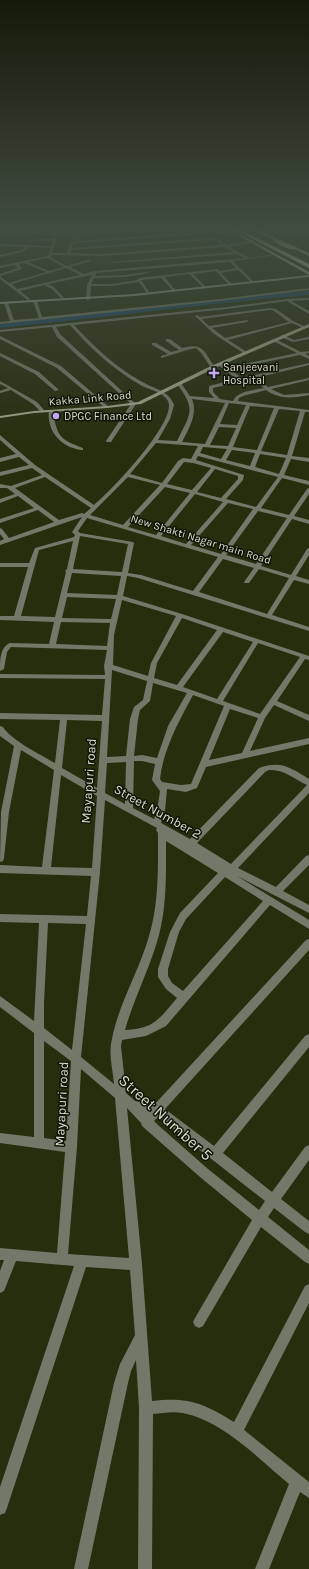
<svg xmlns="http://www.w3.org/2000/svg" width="309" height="1569" viewBox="0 0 309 1569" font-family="Karla,sans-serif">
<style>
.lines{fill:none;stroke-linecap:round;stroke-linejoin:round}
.river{fill:#1c4967;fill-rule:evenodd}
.street{fill:#737869;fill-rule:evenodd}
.secondary{fill:#9da48c;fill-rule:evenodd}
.primary{fill:#bdc6a8;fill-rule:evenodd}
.highway{fill:#dae6c0;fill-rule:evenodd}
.poi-dot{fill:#c3a7f2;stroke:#111407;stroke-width:1.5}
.labels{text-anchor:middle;stroke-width:3;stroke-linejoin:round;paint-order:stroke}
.far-poi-label{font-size:11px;fill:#d9dfcc;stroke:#111407;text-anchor:start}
.far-street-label{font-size:11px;fill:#d9dfcc;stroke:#111407}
.street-label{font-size:13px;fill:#d9dfcc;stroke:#111407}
.near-street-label{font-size:16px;fill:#d9dfcc;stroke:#111407}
</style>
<rect width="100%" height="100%" fill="#262e0e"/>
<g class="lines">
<!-- river -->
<path class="river" d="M309,291V295C206,303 103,318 0,328V324C103,313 206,299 309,291Z"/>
<!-- street -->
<g class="street">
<polygon points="172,228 182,228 105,234 69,232 71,231 105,232"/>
<path d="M212,231L238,233L236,234L212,233L77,243L73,244L72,248L211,238L218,239L226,245L252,241L251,243L229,247L250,258L275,254L277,255L233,261L253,281L252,283L238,270L221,273L232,284L229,285L216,271L193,274L205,286L204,288L189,274L165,277L175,290L173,291L161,278L141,280L149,292L147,293L139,282L111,286H91L90,299L88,300L86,299L87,285L92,275L48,284L54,287L64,298L62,299L52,289L44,285L20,291L30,299L29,301L0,279V274L18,268L15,265L0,268V266L48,256L51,248L29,247L23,252L0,257V255L21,250L25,247L0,246V244L51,246L53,241L9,240L54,239L55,235L0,234V232L71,233L70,235H58L52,253H67L71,242L77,241ZM211,240L216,241L222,245L101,254L70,253L71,250ZM224,247L234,252L112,262L114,263L237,254L245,258L95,271L84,274L70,267L91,261V259L67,266L51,258L52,255L101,256ZM47,258L64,267L49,271L28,262ZM230,262L236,268L220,271L217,269L139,278L137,279L138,280L111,284H91L94,278L125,277L149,273L147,272L125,275L95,276L96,273ZM24,263L46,272L9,283L0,276L22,269L19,264ZM66,268L80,275L17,289L12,284Z"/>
<polygon points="260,231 309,232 309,234 259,233"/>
<polygon points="309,288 309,290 220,301 0,324 0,322 10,321 4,303 6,302 8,303 14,320 39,318 33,301 35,300 37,301 42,317 220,299"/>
<path d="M309,298V300L291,301L309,311V314L287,301L227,309L74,325C95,348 120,371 148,385C159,390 170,393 174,405L170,419L158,440L177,441C190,414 197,410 177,384V383H181L190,396L214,398L209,392V386L237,379L218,365V363H222L229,368L244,364L297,353L273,341V340L275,339L301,352L309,351V353L305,354L309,356V359L300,355L245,366L231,370L242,378L309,363V365L256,378L268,387L309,378V380L271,389L284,395L309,393V395C293,398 280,400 266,390L243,396L239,398L238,401L309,410V412H305L292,456L309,458V462L291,459L284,475L309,481V485L282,478L261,508L289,515L307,489L309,488V494L294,516L309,520V524L292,519L261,566L291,575L307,549L309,548V555L296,576L309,580V584L294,580L272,615L309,627V631L138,578L127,576L123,596L182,614L309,656V660L305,659L277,701L309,715V721L274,705L265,718L250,751L309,738V744L206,767L197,788L186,792L167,789L165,811L161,823L190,839L259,768C281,760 291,768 309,779V793L238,868L276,887L306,856L309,855V865L283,891L309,905V913L237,876L309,920V929L270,905L166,1026L146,1036L122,1040L121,1046L126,1093L135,1101L154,1105L306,940L309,939V950L165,1109L214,1146L305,1036L309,1034V1047L223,1153L272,1192L305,1147L309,1145V1160L281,1199L309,1221V1234L305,1232L274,1208L268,1217L309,1250V1264L305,1262L261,1227L203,1326L199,1328L195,1326L193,1322L195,1318L252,1220L200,1177L142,1126L141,1123L127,1108L142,1264L152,1401C188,1397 203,1403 234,1422L305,1286L309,1284V1303L244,1430L309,1482V1498L300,1492L269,1569H255L289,1484C259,1459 223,1421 183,1413C173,1411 162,1413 153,1414L152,1569H138L139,1408L136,1360L131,1371L128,1383L88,1569H74L114,1383L120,1364L135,1335L130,1270L86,1267L7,1508L5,1513L0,1515V1487L74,1266L16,1261L4,1291L0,1293V1271L4,1260H0V1248L57,1253L65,1152L0,1143V1133L34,1137V1033L0,1007V996L34,1021L39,923L0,922V914L87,916L91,876L0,873V865L42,867L54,770L21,750L9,812L4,858L3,861L0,862L1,812L14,746L0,736V726L3,727C11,740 41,755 55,763L60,720L0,719V713L102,715L105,679L0,678V674L105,675L104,666L107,650L11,647L7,652L4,669L0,671C0,660 0,647 10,643L49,644L54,622L0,620V616H14L28,567H0V563H29L35,548L74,537L75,535L72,532L82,517L0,545V541L4,539L0,534V528L2,529L9,538L54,522L38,510L0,523V519L34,508L18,496L0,503V499L15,494L7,488H0V484L11,486L42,475L32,468L0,476V472L29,465L19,457L0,462V458L16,454L0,440V435L35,465L94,505C109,493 178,421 168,401C163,392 151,390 142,386C114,370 91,349 70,325L56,327L61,335L136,404L111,442H107L106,441L131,404L57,337L52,327L0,332V330L227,307L287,299ZM251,379L264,388C254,390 237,391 233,401L220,399L213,392V388ZM192,399L225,403L205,444L182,442C189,428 198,414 192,399ZM229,403L246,405L237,425L220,424ZM250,406L274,408L257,450L233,447ZM279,409L300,411L287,455L261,451ZM219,427L236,428L228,446L210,445ZM156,443L198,446L191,459L183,458L178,461L162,483L130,474ZM203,447L227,449L221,459L200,453ZM232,450L255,453L250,466L226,460ZM260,454L286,458L279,474L255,467ZM198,456L278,477L256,507L226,499L243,480L244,475L196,460ZM184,462L193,463L211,468L192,490L167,484ZM215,469L238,476V479L221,498L197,492ZM45,477L91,508L84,514L82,513L59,520L15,488ZM128,477L160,485L123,525L90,515ZM165,487L190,493L156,535L128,527ZM195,494L223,502L186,544L161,536ZM228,503L253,509L221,554L191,545ZM258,511L287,518L256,564L226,555ZM87,518L218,557L193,591L141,575L128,573L134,543L133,542L80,533L78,531ZM80,536L128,544L122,572L73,569ZM73,541L67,569L65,571L66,572L55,617L21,616L39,550ZM223,559L254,568L244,582L245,583H249L259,569L289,578L267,614L199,592ZM72,573L121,576L117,595L67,593ZM67,597L116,599L111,619L62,618ZM122,600L176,616L151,663L148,676L113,665L114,635ZM182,618L217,630L177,685L154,678L157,663ZM61,622L110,623L107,646L56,644ZM223,632L253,642L217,699L183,687ZM258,643L300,657L260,714L223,701ZM112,670L147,681L143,700L134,707L130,719L126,756L107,757ZM153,683L187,693L168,726L157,758L142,755L134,756L138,719L140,710L150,701ZM193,695L224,706L191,784L181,785L162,782L160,779C163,750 179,721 193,695ZM230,709L258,718L242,753L209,760ZM67,720L102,721L97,788L62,768ZM134,761H142L155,764L152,780L160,791L157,811L154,819L133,808ZM126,762L125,804L105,793L107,763ZM269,770C284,769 294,779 307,785L231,864L197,843L265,772ZM61,775L97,796L92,868L51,867ZM105,800L157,828L156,830L158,833C158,867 159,903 149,936C139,972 117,1006 111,1044C109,1057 113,1071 114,1084L81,1057L100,872ZM166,841L218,873L180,913L170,932L158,969V977L166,989L177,998C159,1019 154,1029 125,1030C134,998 150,968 159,935C167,905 166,872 166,841ZM225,877L263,901L183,991L172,983L168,976V969L179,932L186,919ZM48,923L86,924L72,1050L44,1028V1003ZM44,1041L71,1061L66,1141L44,1138ZM81,1069L115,1098L129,1258L68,1254L77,1147ZM158,1117L265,1201L259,1210L208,1169L158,1125L154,1121Z"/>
<path d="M270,308L276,309L293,321L306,327L303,328L292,323L228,340L247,352V353L245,354L214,334L195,316L197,315L200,317ZM270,310L274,311L289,322L225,338L212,328L247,322L248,320L209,326L202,319Z"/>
<polygon points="283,335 294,340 309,337 309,339 293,342 281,337 281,335"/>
<polygon points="0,336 61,366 109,407 105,408 57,368 0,339"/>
<path d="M166,339H170L182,348C204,342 204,352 215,367L211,368L202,354L196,348L187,350L161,358V356L168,354L152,345V343H156L171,352L179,350L166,341Z"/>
<polygon points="0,353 39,372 59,390 55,391 35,374 0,356"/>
<polygon points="0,381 37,402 45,411 41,412 33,404 11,390 0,393 0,391 8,388 0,384"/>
<path d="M49,410L53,411C57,436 59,439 83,448V450C78,450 74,448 70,447C55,440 47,426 49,410Z"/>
</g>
<!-- secondary -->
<g class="secondary">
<polygon points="309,275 309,277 134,296 0,304 0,302 134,294"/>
<polygon points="309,324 309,327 215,368 141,404 107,408 34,413 0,418 0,416 34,411 107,406 138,402 211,366"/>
</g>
<!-- primary -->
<g class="primary">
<polygon points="225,228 229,228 309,272 309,275"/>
<polygon points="249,228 253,228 309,253 309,256"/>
</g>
<!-- highway -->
<g class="highway">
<polygon points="231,228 237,228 309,264 309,268"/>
<path d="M275,240C277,240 296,247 298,248C290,252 282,246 275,242Z"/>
</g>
</g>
<!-- sky -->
<linearGradient id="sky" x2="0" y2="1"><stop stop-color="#151908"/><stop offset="0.51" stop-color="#414c41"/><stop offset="1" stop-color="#414c41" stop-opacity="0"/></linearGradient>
<rect width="309" height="447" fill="url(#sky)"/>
<!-- markers -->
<g class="poi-dot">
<path d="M212 367h4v4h4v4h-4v4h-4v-4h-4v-4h4z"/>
<circle cx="56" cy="416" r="4"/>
</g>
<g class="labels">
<!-- far-poi labels -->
<g class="far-poi-label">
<text x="223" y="371">Sanjeevani<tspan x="223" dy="13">Hospital</tspan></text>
<text x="64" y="420">DPGC Finance Ltd</text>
</g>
<!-- far-street labels -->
<g class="far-street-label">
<text transform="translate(90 398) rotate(-5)" y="4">Kakka Link Road</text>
<text transform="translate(201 539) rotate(17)" y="4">New Shakti Nagar main Road</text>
</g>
<!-- street labels -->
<g class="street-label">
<text transform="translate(88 781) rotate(-86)" y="5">Mayapuri road</text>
<text transform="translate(158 811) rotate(29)" y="5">Street Number 2</text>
<text transform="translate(61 1104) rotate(-87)" y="5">Mayapuri road</text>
</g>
<!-- near-street labels -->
<g class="near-street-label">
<text transform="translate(166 1117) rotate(42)" y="6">Street Number 5</text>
</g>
</g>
</svg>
